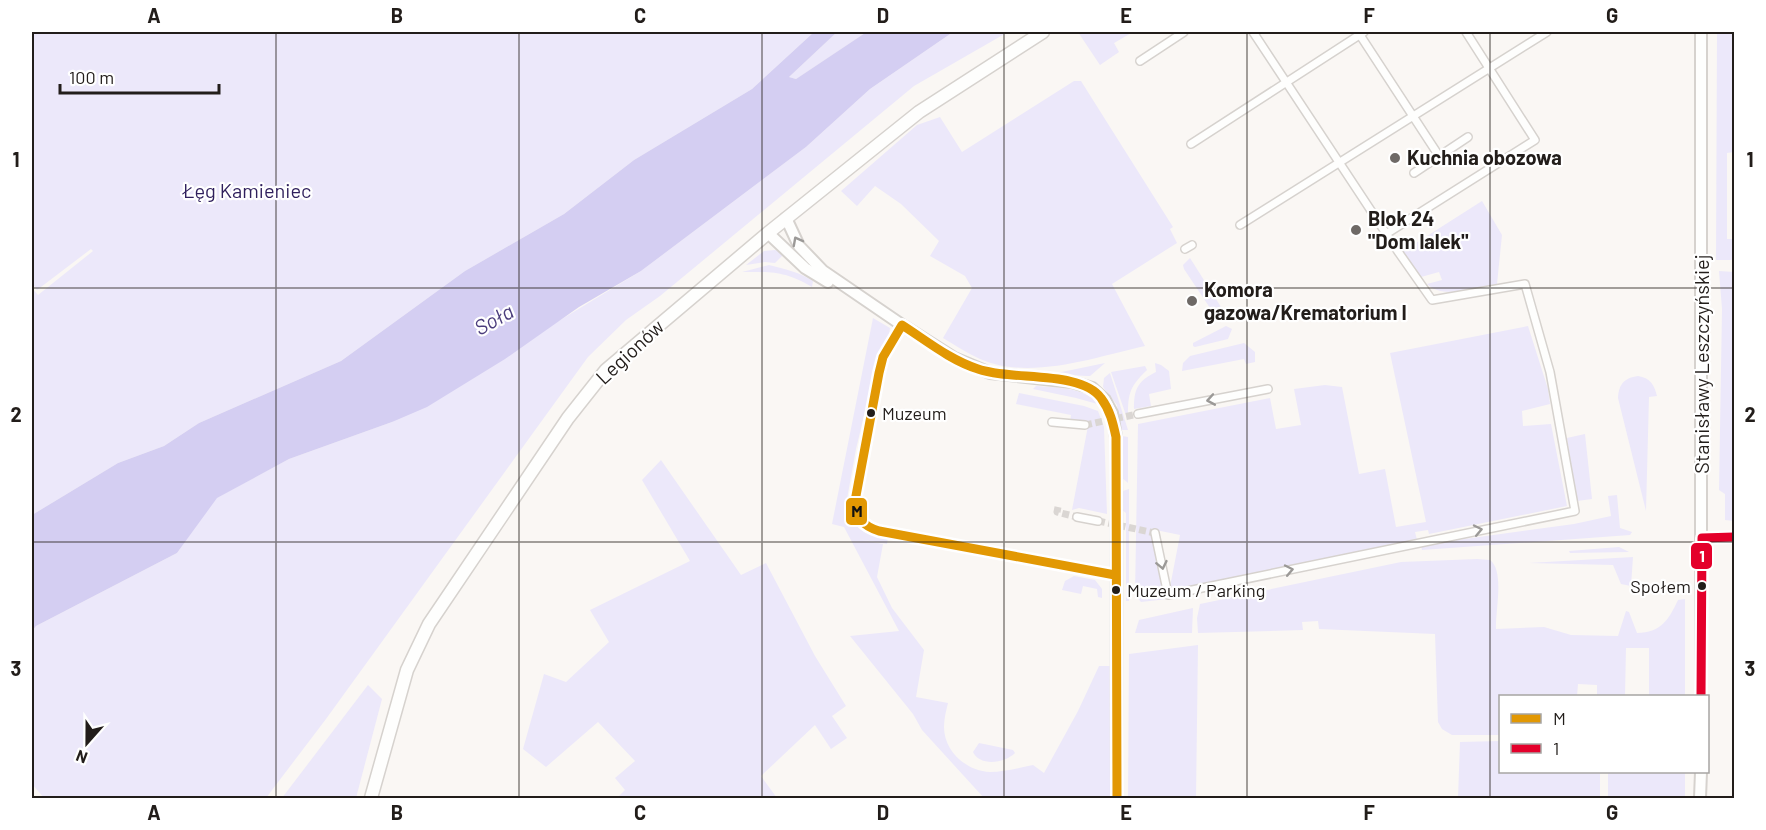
<svg xmlns="http://www.w3.org/2000/svg" width="1766" height="830" viewBox="0 0 1766 830" font-family="Barlow,sans-serif">
<style>
.green{fill:#ece8fa}
.water{fill:#d4cef2}
.lines{fill:none;stroke-linecap:round;stroke-linejoin:round}
.pedestrian-tunnel{stroke:#dad6d3;stroke-width:7;stroke-dasharray:7 3.5;stroke-linecap:butt}
.pedestrian-casing{stroke:#d6d2ce;stroke-width:10}
.minor-casing{stroke:#d6d2ce;stroke-width:12}
.tertiary-casing{stroke:#d6d2ce;stroke-width:14}
.secondary-casing{stroke:#d6d2ce;stroke-width:15}
.pedestrian{stroke:#fefefd;stroke-width:7}
.minor{stroke:#fefefd;stroke-width:9}
.tertiary{stroke:#fefefd;stroke-width:10}
.secondary{stroke:#fefefd;stroke-width:12}
.bus-1-casing{stroke:#fff;stroke-width:14}
.bus-2-casing{stroke:#fff;stroke-width:14}
.bus-1{stroke:#e29803;stroke-width:9}
.bus-2{stroke:#e4002b;stroke-width:9}
.oneway{stroke:#9b9997}
.grid{fill:none;stroke:#221d1a;stroke-width:1.5;stroke-opacity:0.55}
.poi-dot{fill:#6e6966;stroke:#fff;stroke-width:2}
.bus-dot{fill:#221d1a;stroke:#fff;stroke-width:2}
.labels{text-anchor:middle;stroke-width:4.5;stroke-linejoin:round;paint-order:stroke}
.bus-label{font-size:18px;fill:#221d1a;stroke:#fff;text-anchor:start}
.poi-label{font-size:20px;font-weight:bold;fill:#221d1a;stroke:#fff;text-anchor:start}
.park-label{font-size:20px;fill:#2f1f5c;stroke:#fff}
.street-label{font-size:20px;fill:#221d1a;stroke:#fff}
.water-label{font-size:21px;font-style:italic;fill:#4b3d7d;stroke:#fff}
.line-badge{stroke:#fff;stroke-width:2}
.badge-label{font-size:16px;text-anchor:middle;font-weight:bold;fill:#fff}
.pale-badge-label{font-size:16px;text-anchor:middle;font-weight:bold;fill:#111}
.neatline{fill:none;stroke:#221d1a;stroke-width:2}
.grid-label{font-size:20px;text-anchor:middle;font-weight:bold;fill:#221d1a}
</style>
<rect width="100%" height="100%" fill="#faf7f4"/>
<!-- green -->
<g class="green">
<polygon points="32,32 814,32 752,89 634,160 564,214 465,271 341,361 199,423 164,446 118,463 32,515 32,288 38,295 93,251 91,249 37,290 32,283"/>
<polygon points="837,32 876,32 865,33 796,79 789,77"/>
<polygon points="953,32 1008,32 914,86 660,296 626,320 588,357 326,719 266,798 44,798 32,784 32,631 36,626 177,553 216,498 289,459 392,422 641,271 806,147 870,89"/>
<polygon points="1078,32 1133,32 1114,43 1119,52 1100,65"/>
<polygon points="1717,32 1734,32 1734,152 1727,153 1727,239 1734,239 1734,258 1731,260 1716,260"/>
<path d="M1074,81H1081L1173,227L1170,229L1177,243L1112,284L1145,346C1095,357 1030,381 980,359C967,353 955,345 943,338L972,288L965,276L930,256L939,241L901,204L875,186L857,206L841,191L917,125L940,117L962,152Z"/>
<path d="M1482,201L1502,235L1497,284C1476,287 1443,300 1427,284L1442,280L1439,272L1421,277L1402,252Z"/>
<polygon points="775,250 779,251 783,255 775,263 765,262 746,265 764,251"/>
<polygon points="1190,258 1226,315 1218,320 1184,269 1183,265"/>
<path d="M769,265C785,269 799,272 813,281L812,287C784,271 773,272 742,272Z"/>
<polygon points="1719,271 1734,272 1733,491 1734,491 1734,521 1725,520 1725,494 1719,490 1722,309"/>
<path d="M873,318L890,328L889,336L879,353L856,449L847,499L848,509L855,525L866,533L888,538L887,544L858,539L883,544L877,577L892,608L924,650L916,697L948,703C946,711 944,719 944,727C944,751 966,771 990,772C1004,772 1019,768 1033,765L1044,773L1078,711L1099,666H1112L1110,798H984L922,730L913,714L850,636L899,631L844,527L832,524Z"/>
<polygon points="1226,326 1232,329 1228,339 1195,347 1193,346 1193,343"/>
<polygon points="1528,326 1548,389 1550,404 1522,411 1523,426 1551,424 1567,506 1429,534 1428,530 1415,532 1417,540 1169,592 1180,535 1151,529 1167,599 1141,602 1135,595 1138,424 1270,398 1276,429 1301,425 1294,389 1325,385 1342,387 1359,474 1385,469 1396,527 1426,522 1390,353"/>
<polygon points="1244,343 1255,352 1255,362 1246,364 1244,359 1182,371 1183,363 1190,356"/>
<polygon points="1105,363 1090,376 1087,376 1052,374"/>
<path d="M1155,363L1161,365L1169,371L1171,389L1149,394L1151,406L1134,409C1134,390 1137,381 1156,372Z"/>
<path d="M1145,366L1147,370C1128,388 1128,395 1128,421L1111,372Z"/>
<polygon points="1110,373 1128,430 1121,430 1117,405 1103,387 1104,378"/>
<path d="M1638,376C1650,378 1654,384 1657,396L1649,397L1646,511L1618,398C1619,384 1624,378 1638,376Z"/>
<path d="M1036,386C1060,388 1083,387 1101,405L1076,398L1033,389Z"/>
<polygon points="1019,393 1084,406 1098,411 1104,427 1107,514 1079,508 1072,510 1088,426 1070,422 1071,415 1016,404"/>
<polygon points="1585,434 1592,499 1577,501 1567,438"/>
<polygon points="1122,436 1128,437 1128,483 1122,478"/>
<polygon points="661,460 741,575 766,563 815,656 846,706 832,716 847,738 831,749 815,725 761,776 777,798 617,798 625,790 615,778 635,761 598,722 546,767 523,749 544,674 566,682 609,642 590,610 690,561 642,480"/>
<polygon points="1129,489 1129,601 1126,601 1126,513 1122,510 1123,491"/>
<polygon points="1617,495 1620,528 1632,532 1630,535 1422,550 1421,545 1574,524 1611,516 1608,496"/>
<polygon points="1619,547 1629,552 1570,553 1569,551"/>
<polygon points="1633,557 1631,586 1621,584 1613,565 1529,563"/>
<path d="M1477,559L1490,560C1505,571 1495,612 1496,629L1544,627L1571,635L1618,636L1626,611L1629,612L1637,633C1661,632 1668,621 1678,600L1685,599V696H1649V648H1626L1625,696H1597V685L1578,684L1577,696H1500V735H1452L1442,729L1438,722L1435,634L1319,629L1318,621L1302,622L1303,630L1198,633L1197,618L1200,604L1401,562Z"/>
<polygon points="1074,576 1095,580 1102,589 1102,598 1098,597 1097,589 1083,586 1081,594 1062,590 1065,581"/>
<polygon points="1193,608 1192,633 1135,633 1139,620"/>
<polygon points="1198,645 1196,798 1128,798 1129,654"/>
<polygon points="368,685 382,699 356,798 282,798"/>
<polygon points="1500,741 1500,772 1600,772 1600,798 1458,798 1460,742"/>
<path d="M979,743L1013,750L1015,753C1005,763 980,767 973,752Z"/>
<rect x="1608" y="772" width="77" height="26"/>
</g>
<!-- water -->
<polygon class="water" points="814,32 837,32 789,77 796,79 865,33 953,32 870,89 806,147 641,271 579,307 505,359 427,407 392,422 289,459 217,498 177,553 36,626 32,631 32,515 118,463 164,446 199,423 341,361 465,271 564,214 634,160 752,89"/>
<g class="lines">
<!-- pedestrian-tunnel -->
<g class="pedestrian-tunnel">
<polyline points="1085,425 1138,414"/>
<polyline points="1058,507 1057,512 1077,517"/>
<polyline points="1098,521 1155,533"/>
</g>
<!-- pedestrian casing -->
<g class="pedestrian-casing">
<g id="pedestrian">
<polyline points="1358,32 1439,156"/>
<polyline points="1140,61 1184,32"/>
<polyline points="1191,144 1364,32"/>
<polyline points="1414,173 1468,137"/>
<polyline points="1240,225 1547,32"/>
<polyline points="1386,234 1535,140 1466,32"/>
<polyline points="1185,249 1192,245"/>
<polyline points="1138,414 1268,389"/>
<polyline points="1052,422 1085,425"/>
<polyline points="1077,517 1098,521"/>
<polyline points="1155,533 1168,595 1575,511 1550,372 1525,284 1432,300 1399,253 1253,32"/>
</g>
</g>
<!-- minor casing -->
<g class="minor-casing">
<polyline id="minor" points="1702,538 1734,537"/>
</g>
<!-- tertiary casing -->
<g class="tertiary-casing">
<g id="tertiary">
<polyline points="1701,32 1701,696"/>
<polyline points="786,218 799,246 823,271 902,325 954,358 990,373 1072,382 1092,388 1105,400 1112,413 1116,437 1117,798"/>
<polyline points="768,233 805,268 828,282"/>
<polyline points="1700,798 1701,772"/>
</g>
</g>
<!-- secondary casing -->
<g class="secondary-casing">
<polyline id="secondary" points="371,798 407,670 429,624 568,418 606,370 768,233 919,112 1043,32"/>
</g>
<!-- pedestrian -->
<use href="#pedestrian" class="pedestrian"/>
<!-- minor -->
<use href="#minor" class="minor"/>
<!-- tertiary -->
<use href="#tertiary" class="tertiary"/>
<!-- secondary -->
<use href="#secondary" class="secondary"/>
<!-- bus-1 casing -->
<g class="bus-1-casing">
<path id="bus-1" d="M1115,575L879,531C863,526 856,518 855,501L879,373L883,357L902,325C927,341 950,360 978,369C1011,381 1081,370 1101,398C1110,410 1113,423 1116,437L1117,798"/>
</g>
<!-- bus-2 casing -->
<g class="bus-2-casing">
<polyline id="bus-2" points="1701,696 1702,538 1734,537"/>
</g>
<!-- bus-1 -->
<use href="#bus-1" class="bus-1"/>
<!-- bus-2 -->
<use href="#bus-2" class="bus-2"/>
</g>
<!-- one-way arrows -->
<defs><path id="oneway-chevron" d="M-2-3.5L2.5 0L-2 3.5" fill="none" stroke-width="1.6" stroke-linecap="round" stroke-linejoin="round" transform="scale(1.5)"/></defs>
<g class="oneway">
<use href="#oneway-chevron" transform="translate(797 241) rotate(-118)"/>
<use href="#oneway-chevron" transform="translate(1211 400) rotate(170)"/>
<use href="#oneway-chevron" transform="translate(1478 530) rotate(-12)"/>
<use href="#oneway-chevron" transform="translate(1162 565) rotate(78)"/>
<use href="#oneway-chevron" transform="translate(1289 570) rotate(-12)"/>
</g>
<!-- grid -->
<path class="grid" d="M276,32V798M519,32V798M762,32V798M1004,32V798M1247,32V798M1490,32V798M32,288H1734M32,542H1734"/>
<!-- markers -->
<g class="poi-dot">
<circle cx="1395" cy="158" r="6"/>
<circle cx="1356" cy="230" r="6"/>
<circle cx="1192" cy="301" r="6"/>
</g>
<g class="bus-dot">
<circle cx="871" cy="413" r="5"/>
<circle cx="1702" cy="586" r="5"/>
<circle cx="1116" cy="590" r="5"/>
</g>
<g class="labels">
<!-- bus labels -->
<g class="bus-label">
<text x="882" y="420">Muzeum</text>
<text x="1691" y="593" text-anchor="end">Społem</text>
<text x="1127" y="597">Muzeum / Parking</text>
</g>
<!-- poi labels -->
<g class="poi-label">
<text x="1407" y="165">Kuchnia obozowa</text>
<text x="1368" y="226">Blok 24<tspan x="1368" dy="23">"Dom lalek"</tspan></text>
<text x="1204" y="297">Komora<tspan x="1204" dy="23">gazowa/Krematorium I</tspan></text>
</g>
<!-- park labels -->
<g class="park-label">
<text x="247" y="198">Łęg Kamieniec</text>
</g>
<!-- street labels -->
<g class="street-label">
<text transform="translate(630 352) rotate(-43)" y="7">Legionów</text>
<text transform="translate(1702 364) rotate(-90)" y="7">Stanisławy Leszczyńskiej</text>
</g>
<!-- water labels -->
<g class="water-label">
<text transform="translate(494 320) rotate(-29)" y="7">Soła</text>
</g>
</g>
<g class="line-badge">
<rect x="845" y="497" width="23" height="29" rx="6" fill="#e29803"/>
<rect x="1690" y="542" width="23" height="28" rx="6" fill="#e4002b"/>
</g>
<g class="badge-label">
<text x="1702" y="562">1</text>
</g>
<g class="pale-badge-label">
<text x="857" y="517">M</text>
</g>
<!-- border -->
<rect width="1766" height="830" fill="none" stroke="#ffffff" stroke-width="66"/>
<!-- legend -->
<rect x="1499" y="695" width="210" height="78" fill="#ffffff" stroke="#a7a5a3" stroke-width="1.5"/>
<rect x="1511" y="714" width="30" height="9" fill="#e29803" stroke="#a7a5a3" stroke-width="1.5"/>
<text x="1553" y="725" font-size="18" fill="#221d1a">M</text>
<rect x="1511" y="744" width="30" height="9" fill="#e4002b" stroke="#a7a5a3" stroke-width="1.5"/>
<text x="1553" y="755" font-size="18" fill="#221d1a">1</text>
<!-- north arrow -->
<g transform="translate(87 743) rotate(201)" stroke="#ffffff" stroke-width="4.5" paint-order="stroke">
<path d="M0-4.5L10 22L0 15L-10 22Z" fill="#221d1a"/>
<text y="-9" font-size="16" font-weight="bold" text-anchor="middle" fill="#221d1a">N</text>
</g>
<!-- scale -->
<path d="M60 84v9h159v-9" fill="none" stroke="#221d1a" stroke-width="3"/>
<text x="69" y="84" font-size="18" fill="#221d1a" stroke="#ffffff" stroke-width="4.5" paint-order="stroke">100 m</text>
<rect x="33" y="33" width="1700" height="764" class="neatline"/>
<g class="grid-label">
<text x="154" y="23">A</text>
<text x="397" y="23">B</text>
<text x="640" y="23">C</text>
<text x="883" y="23">D</text>
<text x="1126" y="23">E</text>
<text x="1369" y="23">F</text>
<text x="1612" y="23">G</text>
<text x="16" y="167">1</text>
<text x="1750" y="167">1</text>
<text x="16" y="422">2</text>
<text x="1750" y="422">2</text>
<text x="16" y="676">3</text>
<text x="1750" y="676">3</text>
<text x="154" y="820">A</text>
<text x="397" y="820">B</text>
<text x="640" y="820">C</text>
<text x="883" y="820">D</text>
<text x="1126" y="820">E</text>
<text x="1369" y="820">F</text>
<text x="1612" y="820">G</text>
</g>
</svg>
